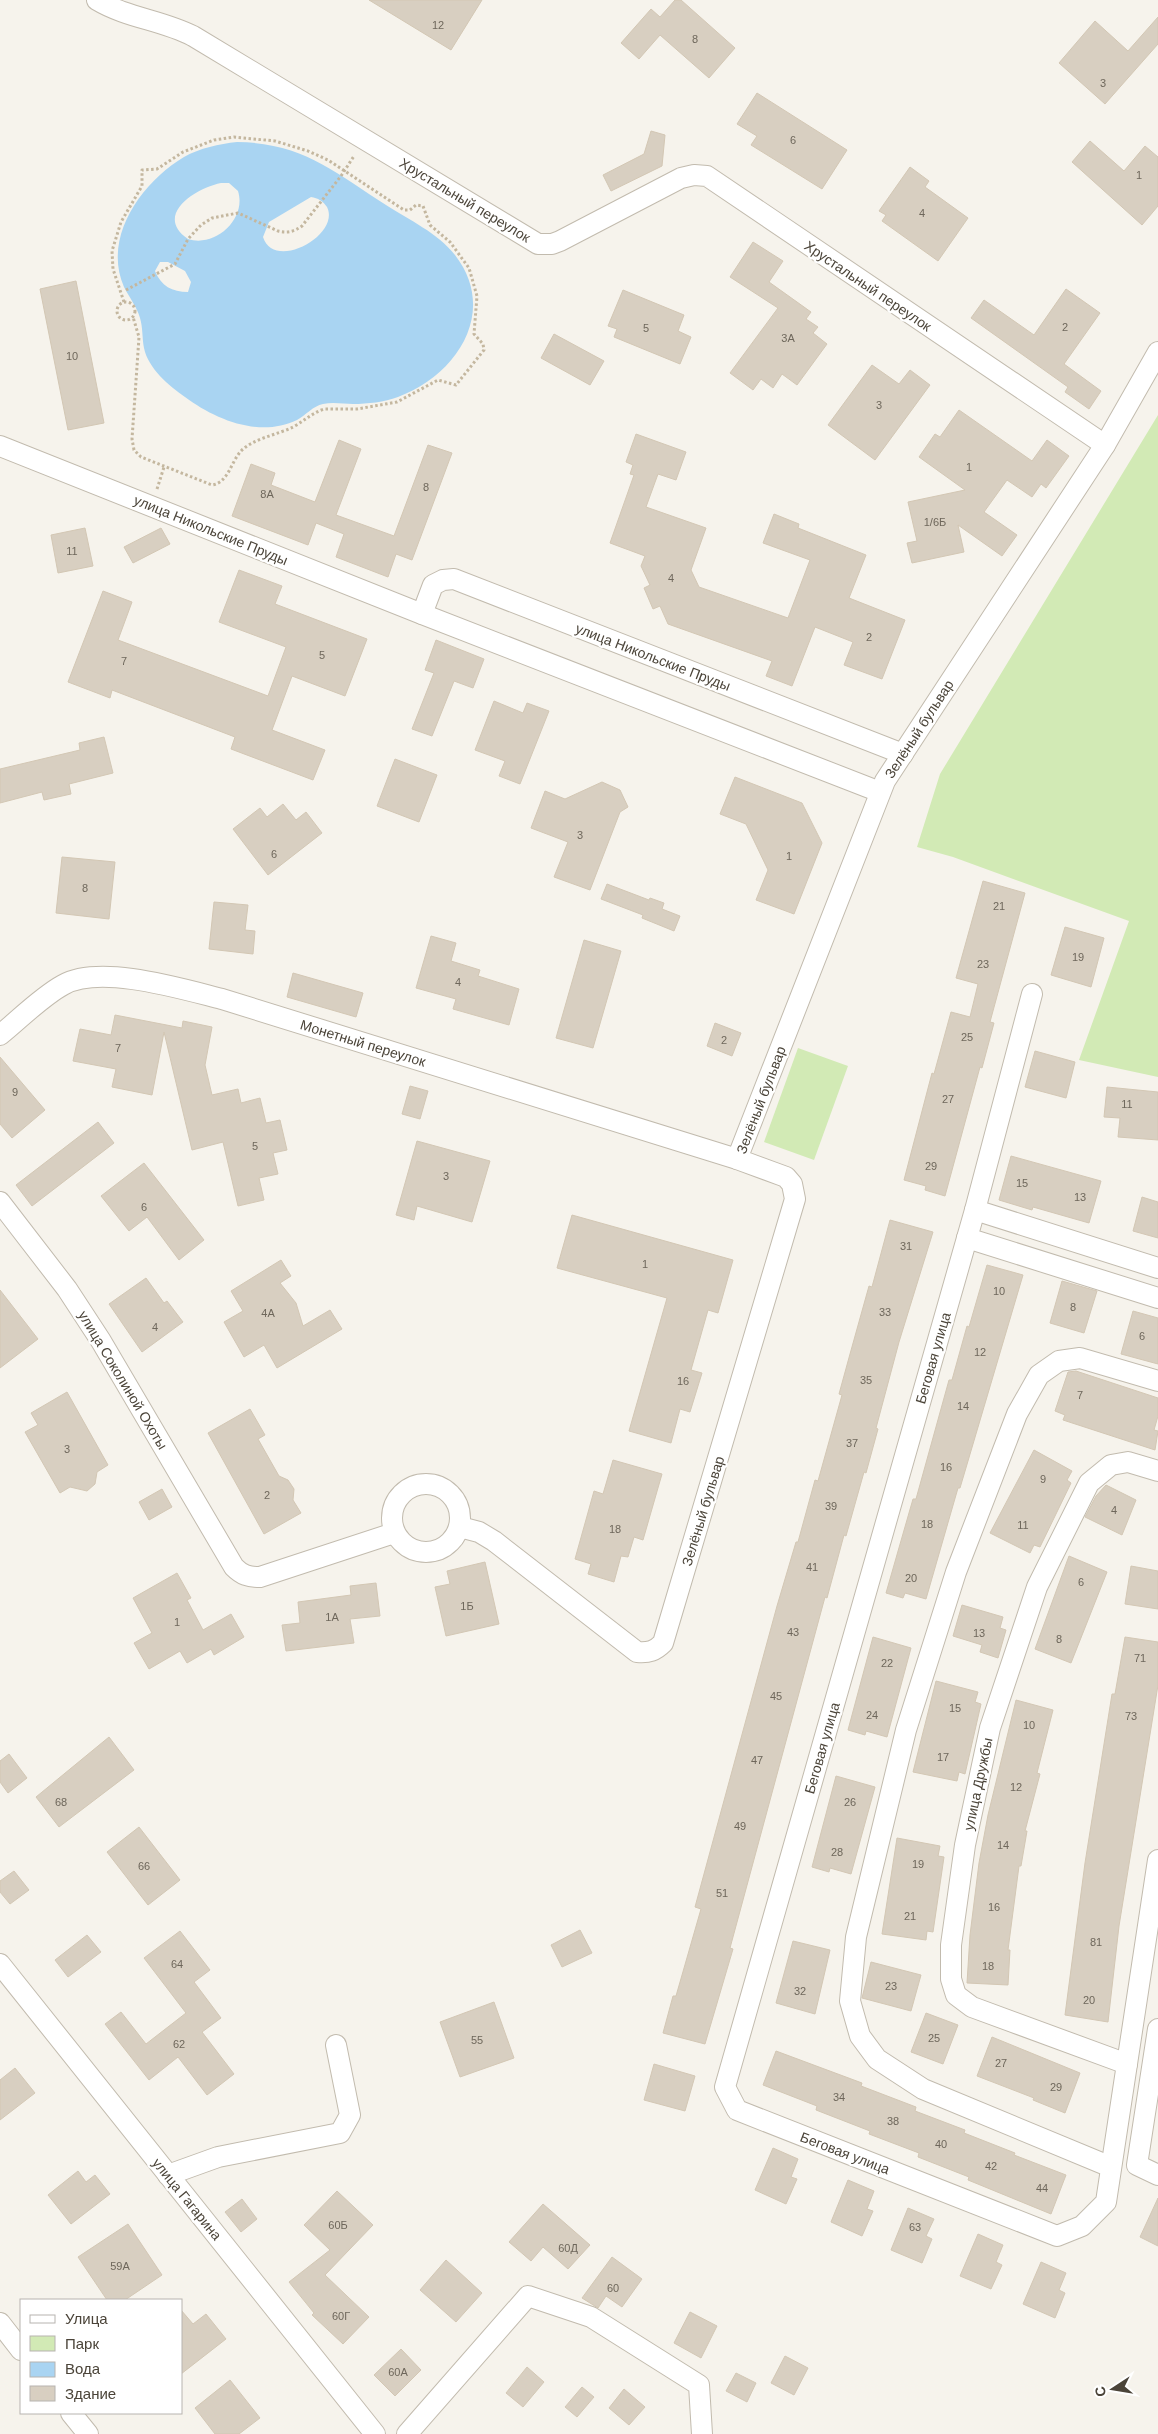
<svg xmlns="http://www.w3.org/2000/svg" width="1158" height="2434" viewBox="0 0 1158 2434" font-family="Helvetica,sans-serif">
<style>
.green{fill:#d2eab5}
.water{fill:#a9d4f2;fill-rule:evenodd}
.building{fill:#d8cfc1;stroke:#d3c7b4}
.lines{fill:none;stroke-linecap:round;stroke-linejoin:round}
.minor-casing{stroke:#c2bbae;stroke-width:22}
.path{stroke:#c4b79f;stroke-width:3;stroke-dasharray:2.5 2.5;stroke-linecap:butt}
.minor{stroke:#fff;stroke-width:20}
.labels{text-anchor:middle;stroke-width:4.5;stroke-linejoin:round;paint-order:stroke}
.number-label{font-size:11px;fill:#6e675b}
.street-label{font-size:14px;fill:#4b4439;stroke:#fff}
</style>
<rect width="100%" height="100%" fill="#f6f3ec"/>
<!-- green -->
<g class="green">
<polygon points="1158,415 1158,1077 1079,1060 1129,921 953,857 917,847 940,774"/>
<polygon points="798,1048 848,1066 814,1160 764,1142"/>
</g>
<!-- water -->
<path class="water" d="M237,142C303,143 333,171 386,205C409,220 438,233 455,255C499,312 456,376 398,397C384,402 368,404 353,404C344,404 333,402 323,404C313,406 306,415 297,420C260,438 216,420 185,397C169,386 148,368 144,348C142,338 143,328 140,318C137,307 129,297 124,287C102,237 142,182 184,157C200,148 219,144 237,142ZM221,183H229L238,191C247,219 215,248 188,239C153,215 196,188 221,183ZM311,197C318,198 323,201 327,207C341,235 274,272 263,237L269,222ZM168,262L185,271L191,282L188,292C172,292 161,286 155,271L160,262Z"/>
<!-- building -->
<g class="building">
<polygon points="369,0 482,0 451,50"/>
<polygon points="675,0 681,0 735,48 709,78 660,35 639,59 621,43 651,9 660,17"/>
<polygon points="1158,17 1158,44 1105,104 1059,63 1095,21 1128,51"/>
<polygon points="757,93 847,150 822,189 751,145 757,136 737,124"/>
<polygon points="651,131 665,135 662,166 611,191 603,175 644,154"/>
<polygon points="1090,141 1124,171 1145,146 1158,157 1158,206 1142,225 1072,162"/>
<polygon points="910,167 929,181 925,187 968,218 938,261 882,221 886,215 879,211"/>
<polygon points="753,242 783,261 769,282 811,312 806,319 818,327 813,333 827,344 797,385 782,374 773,388 761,379 753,390 730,373 778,308 730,277"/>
<polygon points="76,281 104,423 68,430 40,289"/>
<polygon points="1066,289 1100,313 1064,364 1101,391 1089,409 1065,392 1068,387 971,318 984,300 1034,335"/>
<polygon points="623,290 684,315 678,331 691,337 680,364 614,337 617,329 608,326"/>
<polygon points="554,334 604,361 590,385 541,358"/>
<polygon points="872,365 899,384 910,370 930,385 875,460 828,425"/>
<polygon points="959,410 1032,461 1047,440 1069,456 1046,488 1041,484 1032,497 1007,480 984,512 1017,535 1002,556 958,525 964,552 912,563 907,543 917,541 908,502 965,490 919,457 935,434 940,437"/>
<polygon points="636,434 686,452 676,480 658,474 646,507 706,528 691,570 699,587 788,618 810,560 763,543 774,514 799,524 798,528 866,555 849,598 905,620 882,679 844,665 853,642 815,627 792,686 766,676 772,661 668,624 660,606 653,609 644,588 650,585 641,566 645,556 610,543 634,475 630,474 633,465 626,462"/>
<polygon points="339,440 361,449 336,515 394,536 428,445 452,453 412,560 396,554 388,577 336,557 344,534 316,523 308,545 232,516 251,464 275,473 271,485 315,502"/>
<polygon points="85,528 93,566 58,573 51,535"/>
<polygon points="161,528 170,544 133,563 124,547"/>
<polygon points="239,570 282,586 275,604 367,639 345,696 292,676 272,730 325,750 313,780 231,749 235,737 112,690 110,698 68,682 103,591 132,602 118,640 268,696 286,647 219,622"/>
<polygon points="436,640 484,659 473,688 454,681 432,736 412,729 434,673 425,670"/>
<polygon points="494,701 523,713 527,703 549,711 520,784 499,776 505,761 475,750"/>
<polygon points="104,737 113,773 69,784 71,794 44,800 42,792 0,803 0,769 80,750 79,743"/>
<polygon points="395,759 437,775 419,822 377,806"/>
<polygon points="735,777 802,803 822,843 794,914 756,900 768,870 746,824 720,814"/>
<polygon points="602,782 620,790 628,807 620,812 590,890 554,877 568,842 531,828 545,791 565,799"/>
<polygon points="283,804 296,820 306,812 322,833 268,875 233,829 260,808 267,817"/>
<polygon points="62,857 115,862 109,919 56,913"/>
<polygon points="983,881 1025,893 990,1022 994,1023 982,1068 980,1067 945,1196 925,1190 926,1186 904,1180 932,1073 934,1074 951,1012 970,1017 978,984 956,978"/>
<polygon points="607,884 649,900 650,898 664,903 662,909 680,916 674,931 642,918 643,915 601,899"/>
<polygon points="214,902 248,905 245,930 255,931 253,954 209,949"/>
<polygon points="1065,927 1104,938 1091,987 1051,975"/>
<polygon points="431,936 456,943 451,961 480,970 478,976 519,989 509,1025 453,1009 456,999 416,988"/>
<polygon points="584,940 621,951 593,1048 556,1038"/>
<polygon points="293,973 363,993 356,1017 287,997"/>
<polygon points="115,1015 182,1028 183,1021 212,1027 205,1065 212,1095 238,1089 241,1103 260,1098 266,1123 280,1120 287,1150 273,1153 278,1174 259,1178 264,1200 238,1206 223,1142 192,1150 164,1032 152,1095 112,1087 116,1069 73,1061 80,1029 111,1035"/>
<polygon points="715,1023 741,1033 732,1056 707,1046"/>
<polygon points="1035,1051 1075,1062 1066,1098 1025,1087"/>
<polygon points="0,1057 45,1110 12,1138 0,1124"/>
<polygon points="410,1086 428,1091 420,1119 402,1114"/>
<polygon points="1107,1087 1158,1092 1158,1140 1118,1137 1120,1118 1104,1117"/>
<polygon points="98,1122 114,1143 32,1206 16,1185"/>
<polygon points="417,1141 490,1161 472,1222 417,1206 414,1220 396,1215"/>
<polygon points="1011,1156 1101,1181 1089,1223 1033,1207 1032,1210 999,1200"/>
<polygon points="144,1163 204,1240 179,1260 147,1217 129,1231 101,1196"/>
<polygon points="1142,1197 1158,1202 1158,1238 1133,1231"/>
<polygon points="572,1215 733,1260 718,1313 708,1310 691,1370 702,1373 690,1412 680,1409 671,1443 629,1431 667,1298 557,1268"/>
<polygon points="890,1220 933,1232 899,1342 876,1428 878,1429 866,1473 864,1472 846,1536 844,1535 827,1598 825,1597 730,1948 733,1949 705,2044 663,2033 673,1996 676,1996 701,1909 695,1907 777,1606 796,1542 798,1542 815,1480 818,1481 842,1395 839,1394 850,1354 869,1286 872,1287"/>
<polygon points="281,1260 291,1276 280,1283 296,1303 303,1326 330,1310 342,1329 277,1368 264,1345 244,1357 224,1322 243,1311 231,1291"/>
<polygon points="987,1265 1023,1275 960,1488 958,1488 926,1599 905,1593 903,1598 886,1593 913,1499 916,1499 949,1380 952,1380 967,1326 969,1327"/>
<polygon points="146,1278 164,1303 167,1301 183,1322 142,1352 109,1304"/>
<polygon points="1062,1281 1097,1291 1084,1333 1050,1323"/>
<polygon points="0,1290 38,1339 0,1368"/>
<polygon points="1133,1311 1158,1318 1158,1364 1121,1354"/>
<polygon points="1076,1371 1158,1398 1158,1416 1154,1430 1158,1431 1155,1450 1063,1420 1065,1415 1055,1411 1068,1372"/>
<polygon points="67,1392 108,1465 97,1472 95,1484 87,1491 70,1487 60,1493 25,1432 38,1425 31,1413"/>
<polygon points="250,1409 265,1435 258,1439 279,1476 288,1480 294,1489 293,1500 301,1513 264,1534 208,1433"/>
<polygon points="1034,1450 1072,1471 1067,1480 1071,1483 1040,1547 1034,1545 1030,1553 990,1533"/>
<polygon points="613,1460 662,1474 643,1540 634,1537 628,1557 621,1556 614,1582 588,1574 591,1564 575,1559 594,1491 603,1494"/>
<polygon points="1106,1485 1136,1500 1122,1535 1085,1517 1096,1496"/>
<polygon points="162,1489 172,1507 149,1520 139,1502"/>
<polygon points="1069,1556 1107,1572 1071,1663 1035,1649"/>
<polygon points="485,1562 499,1624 446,1636 435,1587 450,1584 447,1571"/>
<polygon points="1131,1566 1158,1571 1158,1609 1125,1604"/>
<polygon points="177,1573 191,1598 187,1600 203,1630 231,1614 244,1637 214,1655 211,1649 187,1663 180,1651 149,1669 134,1643 152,1633 133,1598"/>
<polygon points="376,1583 380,1616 350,1619 354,1643 286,1651 282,1625 300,1623 298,1602 351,1595 350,1586"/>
<polygon points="962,1605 1003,1617 1000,1628 1006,1630 998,1658 980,1652 982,1645 953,1636"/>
<polygon points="873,1637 911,1648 887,1737 866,1731 865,1735 848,1730"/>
<polygon points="1125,1637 1158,1642 1158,1685 1119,1926 1108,2022 1065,2015 1085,1863 1112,1694 1115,1694"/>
<polygon points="936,1681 978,1692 975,1702 981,1704 965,1774 959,1772 957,1781 913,1772"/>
<polygon points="1016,1700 1053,1710 1037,1773 1040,1774 1025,1831 1027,1831 1021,1866 1019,1866 1008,1950 1010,1950 1008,1985 967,1983 970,1935 979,1863 988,1815"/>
<polygon points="109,1737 134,1770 59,1827 36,1797"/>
<polygon points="9,1754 27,1778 8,1793 0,1782 0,1761"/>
<polygon points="836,1776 875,1787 851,1874 830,1868 829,1872 812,1867"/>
<polygon points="139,1827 180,1880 148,1905 107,1852"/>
<polygon points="897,1838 940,1846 938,1856 944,1857 933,1932 927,1931 926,1940 882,1934"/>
<polygon points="14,1871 29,1890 10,1904 0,1892 0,1881"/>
<polygon points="580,1930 592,1953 562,1967 551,1945"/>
<polygon points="180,1931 210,1970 194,1982 221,2018 202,2032 234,2074 207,2095 178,2057 149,2080 105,2024 121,2012 146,2044 186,2013 144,1958"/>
<polygon points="87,1935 101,1952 68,1977 55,1960"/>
<polygon points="793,1941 830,1950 815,2014 776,2003"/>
<polygon points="871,1962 921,1975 911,2011 862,1998"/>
<polygon points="494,2002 514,2058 460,2077 440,2022"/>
<polygon points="926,2013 958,2025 943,2064 911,2052"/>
<polygon points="992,2037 1080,2073 1065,2113 1033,2100 1034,2098 977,2076"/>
<polygon points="776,2051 862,2083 861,2086 916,2107 915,2111 965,2130 964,2133 1015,2153 1014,2155 1066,2175 1051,2214 968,2180 969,2177 918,2157 919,2153 869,2134 870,2131 816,2110 817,2106 763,2085"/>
<polygon points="654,2064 695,2076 685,2111 644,2100"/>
<polygon points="15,2068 35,2093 0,2120 0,2080"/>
<polygon points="773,2148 798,2159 791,2177 797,2179 786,2204 755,2190"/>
<polygon points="78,2171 86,2182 95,2175 110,2194 71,2224 48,2195"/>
<polygon points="848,2180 874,2191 867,2209 873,2211 862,2236 831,2222"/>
<polygon points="337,2191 373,2225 325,2275 369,2317 343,2344 312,2315 314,2313 289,2282 330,2250 304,2225"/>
<polygon points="1158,2198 1158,2246 1140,2237"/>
<polygon points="242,2199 257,2219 241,2232 225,2212"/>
<polygon points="543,2204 590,2245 568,2269 543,2247 531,2261 509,2242"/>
<polygon points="908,2208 934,2219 926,2236 932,2239 922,2263 891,2250"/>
<polygon points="128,2224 162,2275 125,2300 107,2300 78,2257"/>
<polygon points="978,2234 1003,2245 996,2262 1002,2265 991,2289 960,2276"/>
<polygon points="612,2257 642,2279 622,2307 606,2296 598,2308 582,2298"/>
<polygon points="446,2260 482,2293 456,2322 420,2290"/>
<polygon points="1041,2262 1066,2273 1059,2290 1065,2293 1055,2318 1023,2304"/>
<polygon points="181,2310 193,2324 206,2314 226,2339 181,2374"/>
<polygon points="690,2312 717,2326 701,2358 674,2343"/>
<polygon points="401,2349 421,2370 395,2396 374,2375"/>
<polygon points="785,2356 808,2368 794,2395 771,2383"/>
<polygon points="527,2367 544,2382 523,2407 506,2393"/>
<polygon points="736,2373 756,2383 747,2402 726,2391"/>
<polygon points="230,2380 260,2418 239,2434 215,2434 195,2408"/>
<polygon points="582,2387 594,2397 577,2417 565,2407"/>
<polygon points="624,2389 645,2407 629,2425 609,2408"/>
</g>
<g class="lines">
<!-- minor casing -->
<g class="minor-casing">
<g id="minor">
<path d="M97,0C127,18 162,20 193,36L538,244H552L560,241L681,178L694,175L707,176L1105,445"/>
<polyline points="0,446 422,614 880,792"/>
<polyline points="422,614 433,585 443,580 454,579 903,754"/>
<polyline points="1032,994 975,1210 725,2087 737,2110 1057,2236 1082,2226 1106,2202 1158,1860"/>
<path d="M0,1035C20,1019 41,997 63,985C100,964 182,989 222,999L737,1159"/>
<path d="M0,1202L67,1289L101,1341L234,1567C242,1575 248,1577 260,1577L394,1533"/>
<polyline points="975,1210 1158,1268"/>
<polyline points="967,1238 1158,1298"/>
<circle cx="426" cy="1518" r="34"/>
<path d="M460,1527L479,1532L494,1541L637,1652C649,1653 655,1651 663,1643L795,1199L792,1184L786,1177L737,1159L885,781L1105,445L1158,352"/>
<polyline points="0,1964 375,2434"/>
<polyline points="1158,2029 1137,2165 1158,2175"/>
<polyline points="1127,2064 972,2007 956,1995 951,1979 951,1945 965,1845 990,1728 1037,1587 1089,1483 1111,1465 1128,1462 1158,1471"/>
<polyline points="1111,2167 923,2089 877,2059 860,2036 850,2001 856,1937 906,1730 956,1572 1017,1414 1039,1375 1059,1361 1080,1358 1158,1381"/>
<polyline points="168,2175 218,2157 340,2133 350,2115 336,2045"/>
<polyline points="0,2323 21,2350"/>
<polyline points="71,2413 88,2434"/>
<polyline points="407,2434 528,2296 591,2317 699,2385 702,2434"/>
</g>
</g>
<!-- path -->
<g class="path">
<path d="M126,290L175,264L188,239L201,225L212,218L238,213L278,231C287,233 294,232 302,226L341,176L354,156"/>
<circle cx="126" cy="311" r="9"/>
<path d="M124,302L113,269L112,251L121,222L142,186V170L157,169L183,152L214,140L234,137L275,141L308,151L328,160L404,210H410L416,205L423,206L430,225L450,242L469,268L477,296L474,334L483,344L484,350L456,385L438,380L397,402L357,409H324C312,413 304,421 293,427C277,435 254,438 241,451C231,462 228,483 212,485L141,457L134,450L132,439L139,337L133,317"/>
<polyline points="157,489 164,467"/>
</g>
<!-- minor -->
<use href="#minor" class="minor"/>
</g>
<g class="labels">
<!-- number labels -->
<g class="number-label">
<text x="438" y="29">12</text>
<text x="695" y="43">8</text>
<text x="1103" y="87">3</text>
<text x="793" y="144">6</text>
<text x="1139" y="179">1</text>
<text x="922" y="217">4</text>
<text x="1065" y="331">2</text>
<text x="646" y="332">5</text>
<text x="788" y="342">3А</text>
<text x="72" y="360">10</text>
<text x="879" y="409">3</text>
<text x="969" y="471">1</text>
<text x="426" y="491">8</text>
<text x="267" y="498">8А</text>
<text x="935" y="526">1/6Б</text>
<text x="72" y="555">11</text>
<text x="671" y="582">4</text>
<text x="869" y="641">2</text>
<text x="322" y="659">5</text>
<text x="124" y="665">7</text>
<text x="580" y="839">3</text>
<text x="274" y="858">6</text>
<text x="789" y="860">1</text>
<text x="85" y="892">8</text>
<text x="999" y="910">21</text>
<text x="1078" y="961">19</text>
<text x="983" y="968">23</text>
<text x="458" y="986">4</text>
<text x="967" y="1041">25</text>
<text x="724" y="1044">2</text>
<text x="118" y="1052">7</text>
<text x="15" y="1096">9</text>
<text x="948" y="1103">27</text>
<text x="1127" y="1108">11</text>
<text x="255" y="1150">5</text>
<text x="931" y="1170">29</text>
<text x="446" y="1180">3</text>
<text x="1022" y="1187">15</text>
<text x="1080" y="1201">13</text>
<text x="144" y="1211">6</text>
<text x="906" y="1250">31</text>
<text x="645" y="1268">1</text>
<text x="999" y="1295">10</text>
<text x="1073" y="1311">8</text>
<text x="885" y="1316">33</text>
<text x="268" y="1317">4А</text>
<text x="155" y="1331">4</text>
<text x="1142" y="1340">6</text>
<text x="980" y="1356">12</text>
<text x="866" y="1384">35</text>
<text x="683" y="1385">16</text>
<text x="1080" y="1399">7</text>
<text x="963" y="1410">14</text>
<text x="852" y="1447">37</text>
<text x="67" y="1453">3</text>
<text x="946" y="1471">16</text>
<text x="1043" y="1483">9</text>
<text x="267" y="1499">2</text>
<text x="831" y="1510">39</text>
<text x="1114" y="1514">4</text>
<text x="927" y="1528">18</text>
<text x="1023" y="1529">11</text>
<text x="615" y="1533">18</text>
<text x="812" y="1571">41</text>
<text x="911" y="1582">20</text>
<text x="1081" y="1586">6</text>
<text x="467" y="1610">1Б</text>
<text x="332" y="1621">1А</text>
<text x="177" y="1626">1</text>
<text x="793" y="1636">43</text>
<text x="979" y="1637">13</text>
<text x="1059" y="1643">8</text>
<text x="1140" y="1662">71</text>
<text x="887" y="1667">22</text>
<text x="776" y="1700">45</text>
<text x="955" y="1712">15</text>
<text x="872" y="1719">24</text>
<text x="1131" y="1720">73</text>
<text x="1029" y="1729">10</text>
<text x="943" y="1761">17</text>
<text x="757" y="1764">47</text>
<text x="1016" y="1791">12</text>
<text x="61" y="1806">68</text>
<text x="850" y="1806">26</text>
<text x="740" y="1830">49</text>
<text x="1003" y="1849">14</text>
<text x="837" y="1856">28</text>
<text x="918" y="1868">19</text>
<text x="144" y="1870">66</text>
<text x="722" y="1897">51</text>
<text x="994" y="1911">16</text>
<text x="910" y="1920">21</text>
<text x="1096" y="1946">81</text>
<text x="177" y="1968">64</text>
<text x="988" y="1970">18</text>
<text x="891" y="1990">23</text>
<text x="800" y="1995">32</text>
<text x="1089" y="2004">20</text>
<text x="934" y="2042">25</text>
<text x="477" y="2044">55</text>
<text x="179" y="2048">62</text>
<text x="1001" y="2067">27</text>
<text x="1056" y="2091">29</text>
<text x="839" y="2101">34</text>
<text x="893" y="2125">38</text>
<text x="941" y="2148">40</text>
<text x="991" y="2170">42</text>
<text x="1042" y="2192">44</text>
<text x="338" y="2229">60Б</text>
<text x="915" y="2231">63</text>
<text x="568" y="2252">60Д</text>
<text x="120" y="2270">59А</text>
<text x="613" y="2292">60</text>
<text x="341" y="2320">60Г</text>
<text x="398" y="2376">60А</text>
</g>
<!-- street labels -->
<g class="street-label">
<text transform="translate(465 200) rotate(31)" y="5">Хрустальный переулок</text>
<text transform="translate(868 286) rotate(34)" y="5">Хрустальный переулок</text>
<text transform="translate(211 530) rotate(22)" y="5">улица Никольские Пруды</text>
<text transform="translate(653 657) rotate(21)" y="5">улица Никольские Пруды</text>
<text transform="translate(919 729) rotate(-57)" y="5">Зелёный бульвар</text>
<text transform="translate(363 1043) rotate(17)" y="5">Монетный переулок</text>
<text transform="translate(761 1100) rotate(-69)" y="5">Зелёный бульвар</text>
<text transform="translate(933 1358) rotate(-74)" y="5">Беговая улица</text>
<text transform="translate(123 1380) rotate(59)" y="5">улица Соколиной Охоты</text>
<text transform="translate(703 1511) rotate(-73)" y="5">Зелёный бульвар</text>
<text transform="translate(822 1748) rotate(-74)" y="5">Беговая улица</text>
<text transform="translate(978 1784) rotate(-78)" y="5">улица Дружбы</text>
<text transform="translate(845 2153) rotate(21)" y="5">Беговая улица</text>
<text transform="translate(187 2199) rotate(51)" y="5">улица Гагарина</text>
</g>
</g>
<!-- legend -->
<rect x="20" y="2299" width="162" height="115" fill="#ffffff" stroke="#b7b4b0"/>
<rect x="30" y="2315" width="25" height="8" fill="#ffffff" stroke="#b7b4b0"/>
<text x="65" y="2324" font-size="15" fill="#4b4439">Улица</text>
<rect x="30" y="2336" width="25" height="15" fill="#d2eab5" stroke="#b7b4b0"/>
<text x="65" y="2349" font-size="15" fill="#4b4439">Парк</text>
<rect x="30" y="2362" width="25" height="15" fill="#a9d4f2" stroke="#b7b4b0"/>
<text x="65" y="2374" font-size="15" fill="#4b4439">Вода</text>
<rect x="30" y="2386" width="25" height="15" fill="#d8cfc1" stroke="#b7b4b0"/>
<text x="65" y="2399" font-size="15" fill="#4b4439">Здание</text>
<!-- north arrow -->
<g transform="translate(1113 2389) rotate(258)" stroke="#ffffff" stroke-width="4" paint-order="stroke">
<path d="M0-4L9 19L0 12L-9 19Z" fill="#4b4439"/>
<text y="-8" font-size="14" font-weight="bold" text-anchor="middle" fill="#4b4439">С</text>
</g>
</svg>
